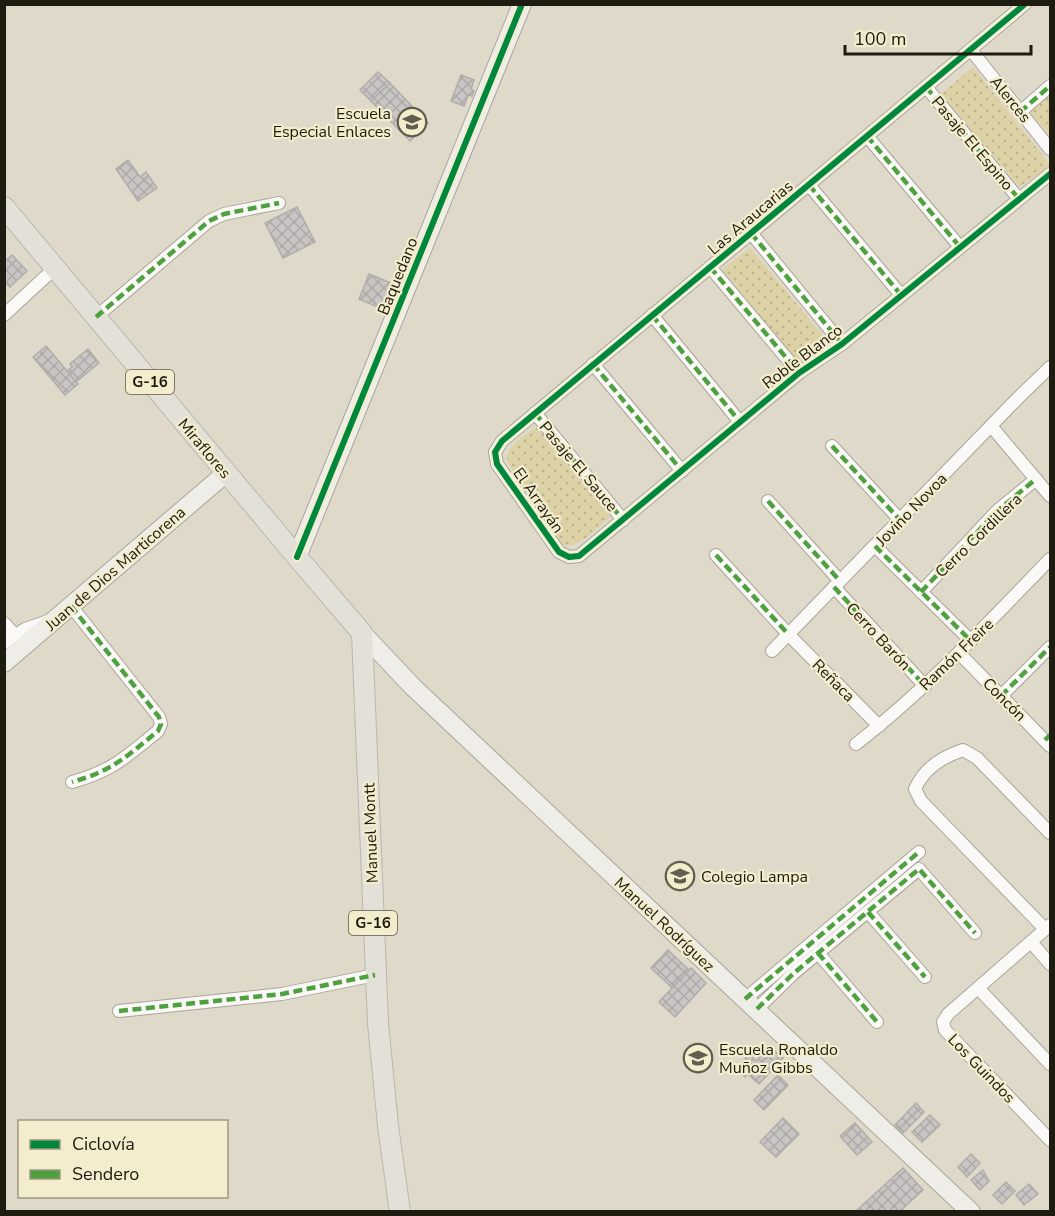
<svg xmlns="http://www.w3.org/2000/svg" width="1055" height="1216" viewBox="0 0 1055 1216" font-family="'Nunito Sans',sans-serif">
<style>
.park{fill:url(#park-dots)}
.building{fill:url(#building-cross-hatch);stroke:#b0adaa;stroke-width:1.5}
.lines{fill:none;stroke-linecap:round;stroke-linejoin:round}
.street-casing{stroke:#a9a598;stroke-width:14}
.secondary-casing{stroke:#a9a598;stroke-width:20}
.primary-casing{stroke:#b9b7ae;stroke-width:22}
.street{stroke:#faf9f7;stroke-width:12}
.secondary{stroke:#efede7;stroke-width:18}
.primary{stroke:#e3e1d7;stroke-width:20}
.quiet{stroke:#4fa13f;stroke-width:4.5;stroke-dasharray:9 4.5;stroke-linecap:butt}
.cycleway-casing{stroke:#f3eccd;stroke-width:10}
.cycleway{stroke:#00873e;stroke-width:6}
.labels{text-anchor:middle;stroke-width:4.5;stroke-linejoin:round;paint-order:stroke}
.shield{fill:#f3eccd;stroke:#5e5a49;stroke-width:1.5}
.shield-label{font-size:15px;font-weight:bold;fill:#1e1b10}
.street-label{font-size:16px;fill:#1e1b10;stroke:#f3eccd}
.poi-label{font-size:16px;fill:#1e1b10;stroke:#f3eccd;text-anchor:start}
</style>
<defs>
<pattern id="park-dots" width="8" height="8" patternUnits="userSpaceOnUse" patternTransform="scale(1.5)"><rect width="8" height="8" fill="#ddd2a5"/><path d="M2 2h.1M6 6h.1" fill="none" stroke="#bdb48d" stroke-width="1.8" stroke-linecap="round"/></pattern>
<pattern id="building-cross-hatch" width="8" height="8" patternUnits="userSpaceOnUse" patternTransform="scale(1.5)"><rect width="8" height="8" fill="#c9c5c4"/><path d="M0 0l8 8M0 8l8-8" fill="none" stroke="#aca9a7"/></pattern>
</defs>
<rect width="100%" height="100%" fill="#ded9c8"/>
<!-- park -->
<g class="park">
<polygon points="973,67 1050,165 1020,187 941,94"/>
<polygon points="1050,95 1050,135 1030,112"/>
<polygon points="750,248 830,344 798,363 722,270"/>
<path d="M537,427L610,517C598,527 579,549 562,545L508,463C503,446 525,436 537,427Z"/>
</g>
<!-- building -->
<g class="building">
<polygon points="378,72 390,83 371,101 360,90"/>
<polygon points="461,75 474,80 471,89 474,91 472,96 468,95 464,106 451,101"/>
<polygon points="390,83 428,123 410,141 371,101"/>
<polygon points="128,160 140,177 146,172 157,188 138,201 116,169"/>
<polygon points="297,207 315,242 283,258 265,223"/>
<polygon points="12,255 27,271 10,287 4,281 4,262"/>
<polygon points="369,274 393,284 383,309 359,299"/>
<polygon points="46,346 78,384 65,395 33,357"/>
<polygon points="88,349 99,363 76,382 67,371 72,367 70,364"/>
<polygon points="668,950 689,970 672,988 651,968"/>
<polygon points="691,968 706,983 675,1017 659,1002"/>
<polygon points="769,1046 783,1058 759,1084 748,1074 745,1077 736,1069 749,1054 756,1061"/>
<polygon points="778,1075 788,1085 764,1110 754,1100"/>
<polygon points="916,1103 924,1112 903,1133 895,1125"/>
<polygon points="930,1115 940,1125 922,1142 912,1132"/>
<polygon points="783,1118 799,1134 776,1157 760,1142"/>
<polygon points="855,1123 872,1142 857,1155 840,1136"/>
<polygon points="971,1154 980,1163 967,1177 958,1167"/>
<polygon points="903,1168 923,1190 899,1212 855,1212"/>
<polygon points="983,1170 989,1181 980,1190 971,1180"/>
<polygon points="1006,1182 1015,1191 1002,1204 993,1195"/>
<polygon points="1029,1184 1038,1194 1024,1205 1016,1195"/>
</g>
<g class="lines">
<!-- street casing -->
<g class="street-casing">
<g id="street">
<polyline points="1025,4 502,441 495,452 497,464 559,552 569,557 579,556 799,373 842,344 1050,174"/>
<polyline points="971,50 1050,149"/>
<polyline points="926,87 1019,199"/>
<polyline points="1020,112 1050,86"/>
<polyline points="867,136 960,247"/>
<polyline points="809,185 901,295"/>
<polyline points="751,233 842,344"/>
<polyline points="710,267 799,373"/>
<polyline points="4,315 55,268"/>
<polyline points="652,315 740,422"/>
<polyline points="96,317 209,221 224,214 279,203"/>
<polyline points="593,364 682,471"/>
<polyline points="535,413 623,520"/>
<polyline points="991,426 1050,496"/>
<polyline points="832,446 900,520"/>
<polyline points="768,501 840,581"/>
<polyline points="875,546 971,641"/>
<polyline points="716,555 788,634 879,726"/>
<polyline points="834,587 925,686"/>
<polyline points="921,592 997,511 1036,479"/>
<path d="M71,606L159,717L161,724L158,731C126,757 112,771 72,782"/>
<polyline points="4,623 15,635"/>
<polyline points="4,643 25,629 51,620"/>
<polyline points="772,651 1018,398 1050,367"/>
<polyline points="959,653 1050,746"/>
<polyline points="1001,696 1050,647"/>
<path d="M856,744C927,689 988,623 1050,559"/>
<polyline points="868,912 925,977"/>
<polyline points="1050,925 948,1014 943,1022 945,1030 1050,1140"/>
<path d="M1045,929L921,801L915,789C924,768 942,757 963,750L977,758L1050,833"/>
<polyline points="1031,942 1050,964"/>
<polyline points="818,953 877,1022"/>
<polyline points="978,988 1050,1064"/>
<polyline points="745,999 919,852"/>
<polyline points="757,1009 794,973 919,869 975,933"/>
<polyline points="119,1011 282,994 375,975"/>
</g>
</g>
<!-- secondary casing -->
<g class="secondary-casing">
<g id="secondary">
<polyline points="297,557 522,4"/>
<polyline points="362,633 413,687 971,1212"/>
<polyline points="4,663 226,473"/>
</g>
</g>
<!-- primary casing -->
<g class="primary-casing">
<polyline id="primary" points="4,207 297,557 362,633 378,1023 388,1126 400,1212"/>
</g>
<!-- street -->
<use href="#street" class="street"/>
<!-- secondary -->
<use href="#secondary" class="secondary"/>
<!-- primary -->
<use href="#primary" class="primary"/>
<!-- quiet -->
<g class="quiet">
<polyline points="926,87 1019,199"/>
<polyline points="1020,112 1050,86"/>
<polyline points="867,136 960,247"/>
<polyline points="809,185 901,295"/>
<polyline points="751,233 842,344"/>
<polyline points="710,267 799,373"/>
<polyline points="652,315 740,422"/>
<polyline points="96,317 209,221 224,214 279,203"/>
<polyline points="593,364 682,471"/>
<polyline points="535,413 623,520"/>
<polyline points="832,446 900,520"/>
<polyline points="768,501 840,581"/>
<polyline points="875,546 971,641"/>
<polyline points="716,555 788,634"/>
<polyline points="834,587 925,686"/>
<polyline points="921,592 997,511 1036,479"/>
<path d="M71,606L159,717L161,724L158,731C126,757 112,771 72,782"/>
<polyline points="1001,696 1050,647"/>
<polyline points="1045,740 1050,735"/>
<polyline points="868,912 925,977"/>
<polyline points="818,953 877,1022"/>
<polyline points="745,999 919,852"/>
<polyline points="757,1009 794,973 919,869 975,933"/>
<polyline points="119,1011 282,994 375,975"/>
</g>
<!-- cycleway casing -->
<g class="cycleway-casing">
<g id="cycleway">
<polyline points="1025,4 502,441 495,452 497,464 559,552 569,557 579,556 799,373 842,344 1050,174"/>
<polyline points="297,557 522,4"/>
</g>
</g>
<!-- cycleway -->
<use href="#cycleway" class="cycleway"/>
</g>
<!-- icons -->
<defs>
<g id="school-ring" transform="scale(1.5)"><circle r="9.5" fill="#f3eccd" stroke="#615e50" stroke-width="1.5"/><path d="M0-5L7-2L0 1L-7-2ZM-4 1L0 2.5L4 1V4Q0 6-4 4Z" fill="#615e50"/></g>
</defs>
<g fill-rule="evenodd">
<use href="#school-ring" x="412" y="122"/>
<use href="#school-ring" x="680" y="876"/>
<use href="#school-ring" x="698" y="1058"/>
</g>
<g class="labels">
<!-- shield labels -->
<g class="shield">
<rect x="126" y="370" width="48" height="24" rx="4.5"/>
<rect x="349" y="911" width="48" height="24" rx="4.5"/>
</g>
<g class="shield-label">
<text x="150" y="387">G-16</text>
<text x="373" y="928">G-16</text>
</g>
<!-- street labels -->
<g class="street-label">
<text transform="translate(1011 99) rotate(51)" y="6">Alerces</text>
<text transform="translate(973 143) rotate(50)" y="6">Pasaje El Espino</text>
<text transform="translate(750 217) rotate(-40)" y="6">Las Araucarias</text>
<text transform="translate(397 276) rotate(-68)" y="6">Baquedano</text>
<text transform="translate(802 356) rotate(-37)" y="6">Roble Blanco</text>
<text transform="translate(205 448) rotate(50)" y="6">Miraflores</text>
<text transform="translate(579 466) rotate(50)" y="6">Pasaje El Sauce</text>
<text transform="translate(539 500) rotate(55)" y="6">El Arrayán</text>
<text transform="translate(911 509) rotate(-46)" y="6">Jovino Novoa</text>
<text transform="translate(978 535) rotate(-44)" y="6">Cerro Cordillera</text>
<text transform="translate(115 568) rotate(-41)" y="6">Juan de Dios Marticorena</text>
<text transform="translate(879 636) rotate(47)" y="6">Cerro Barón</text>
<text transform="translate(956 654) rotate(-44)" y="6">Ramón Freire</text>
<text transform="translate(834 680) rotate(45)" y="6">Reñaca</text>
<text transform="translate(1005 699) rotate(45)" y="6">Concón</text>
<text transform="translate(370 833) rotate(-92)" y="6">Manuel Montt</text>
<text transform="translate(665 924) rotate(43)" y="6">Manuel Rodríguez</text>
<text transform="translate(982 1068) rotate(46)" y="6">Los Guindos</text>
</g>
<!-- poi labels -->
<g class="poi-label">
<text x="391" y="119" text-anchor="end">Escuela<tspan x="391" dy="18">Especial Enlaces</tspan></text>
<text x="701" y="882">Colegio Lampa</text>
<text x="719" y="1055">Escuela Ronaldo<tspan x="719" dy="18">Muñoz Gibbs</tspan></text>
</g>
</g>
<!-- border -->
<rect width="1055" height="1216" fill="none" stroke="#1e1b10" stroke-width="12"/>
<!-- legend -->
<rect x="18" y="1120" width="210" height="78" fill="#f3eccd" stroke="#9e9881" stroke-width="1.5"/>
<rect x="30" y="1140" width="30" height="9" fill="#00873e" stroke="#9e9881" stroke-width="1.5"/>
<text x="72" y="1150" font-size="18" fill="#1e1b10">Ciclovía</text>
<rect x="30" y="1170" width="30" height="9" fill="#4fa13f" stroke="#9e9881" stroke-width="1.5"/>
<text x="72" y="1180" font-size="18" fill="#1e1b10">Sendero</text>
<!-- scale -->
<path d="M845 45v9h186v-9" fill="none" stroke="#1e1b10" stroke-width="3"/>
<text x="854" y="45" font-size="18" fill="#1e1b10" stroke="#f3eccd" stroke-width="4.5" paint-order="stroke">100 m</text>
</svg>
